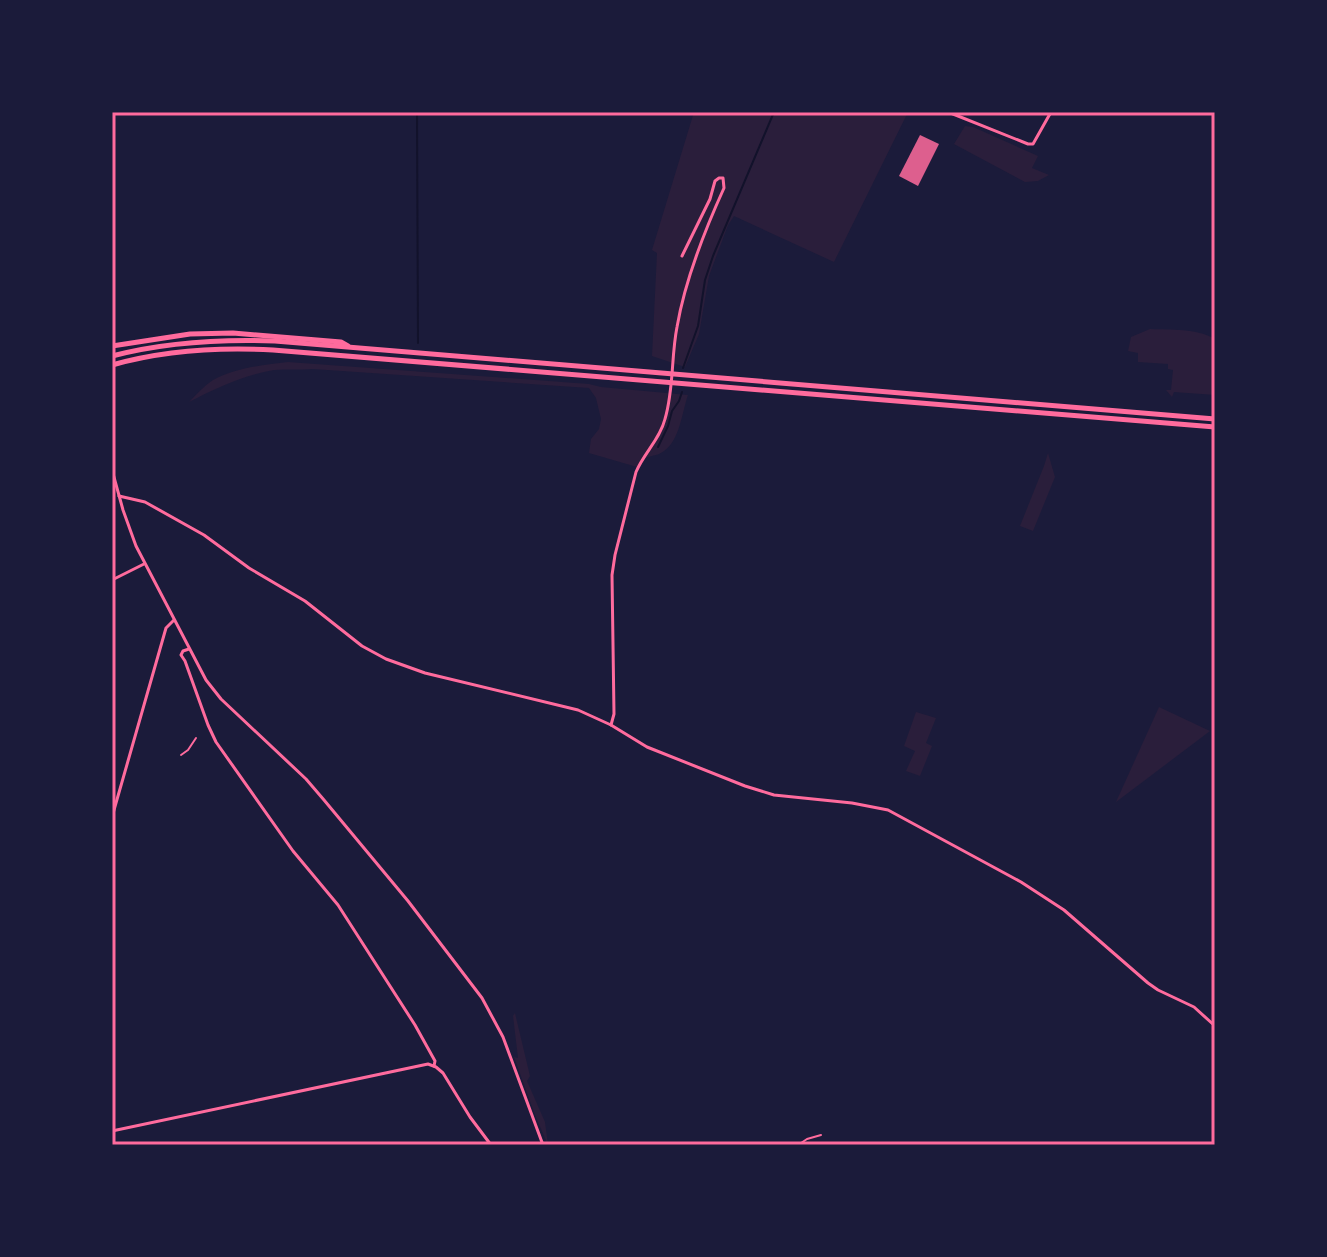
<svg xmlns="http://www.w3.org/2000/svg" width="1327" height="1257" viewBox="0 0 1327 1257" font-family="Jost,sans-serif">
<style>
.green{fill:#2a1e3b}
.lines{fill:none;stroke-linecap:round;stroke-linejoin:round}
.stream{stroke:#12122b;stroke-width:2}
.building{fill:#dd5f8e}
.pedestrian{stroke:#ff6b9d;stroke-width:2}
.minor{stroke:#ff6b9d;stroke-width:3}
.tertiary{stroke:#ff6b9d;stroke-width:3}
.motorway{stroke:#ff6b9d;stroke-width:5}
.neatline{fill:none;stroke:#ff6b9d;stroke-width:3}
</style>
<rect width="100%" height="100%" fill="#1b1b3a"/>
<!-- green -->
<g class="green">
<polygon points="694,112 908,112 834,262 734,216 728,225 709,276 699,334 685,367 652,356 657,253 652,250"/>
<polygon points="965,126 973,127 1038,156 1032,168 1049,175 1038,181 1025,182 954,144"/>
<path d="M1150,329C1171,330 1196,328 1215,339V395L1174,392L1172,397L1166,390H1171L1173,370L1168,369V364L1138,362V353L1128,351L1131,337Z"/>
<path d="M288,362L589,384L601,387L688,395C682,412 680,440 664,451C654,459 646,452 637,467L589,453L591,439L599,429L601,419L596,398L589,388L313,369C300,370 287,369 274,370C244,375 216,388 189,402C197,394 204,386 213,380C235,368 263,365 288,362Z"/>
<polygon points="1048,453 1055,477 1033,531 1020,526 1044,466"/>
<polygon points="1159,707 1210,731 1116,802"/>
<polygon points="916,712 936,718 926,743 932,746 920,776 906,771 915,751 904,746"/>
<polygon points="515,1013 530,1076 527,1081 545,1122 548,1145 535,1115 514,1057 518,1058 513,1016"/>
</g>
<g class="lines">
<!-- stream -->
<g class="stream">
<polyline points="417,112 418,343"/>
<polyline points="683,368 698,326 705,280 713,256 774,112"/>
<polyline points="658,447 668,426 672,411 679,401 682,392"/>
</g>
</g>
<!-- building -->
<polygon class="building" points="920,135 939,144 918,186 899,176"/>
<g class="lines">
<!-- pedestrian -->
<g class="pedestrian">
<polyline points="181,755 188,750 196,738"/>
<polyline points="798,1145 807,1139 821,1135"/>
</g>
<!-- minor -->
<g class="minor">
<polyline points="948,112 1028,144 1033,144 1051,112"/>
<polyline points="119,496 145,502 204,535 249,568 305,601 362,646 386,659 425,673 578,710 611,725 647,747 745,786 774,795 852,803 888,810 1021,882 1064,910 1148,983 1158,990 1194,1007 1215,1026"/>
<polyline points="112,580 144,564"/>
<polyline points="189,649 183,651 181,655 185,661 208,725 216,742 293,851 338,905 415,1025 435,1061 434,1066"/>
<path d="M611,725L614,714L612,575L615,555L636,472C644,453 660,439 665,419C674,389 671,357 677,327C685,280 704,232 724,188L723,178H719L715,181L710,199L682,256"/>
<polyline points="112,817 166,628 174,620"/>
<polyline points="112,1131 428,1064 436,1067 443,1073 470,1117 491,1145"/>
</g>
<!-- tertiary -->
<polyline class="tertiary" points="112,470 123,510 136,546 206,680 221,699 306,779 324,800 408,901 482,998 503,1037 543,1145"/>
<!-- motorway -->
<g class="motorway">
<polyline points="112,346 190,334 233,333 341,342 348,346"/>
<path d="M112,356C166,342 220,339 275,341L1215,419"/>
<path d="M112,365C165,350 219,347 273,350L1215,427"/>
</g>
</g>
<!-- border -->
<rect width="1327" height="1257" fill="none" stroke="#1b1b3a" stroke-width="228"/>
<rect x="114" y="114" width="1099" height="1029" class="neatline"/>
</svg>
